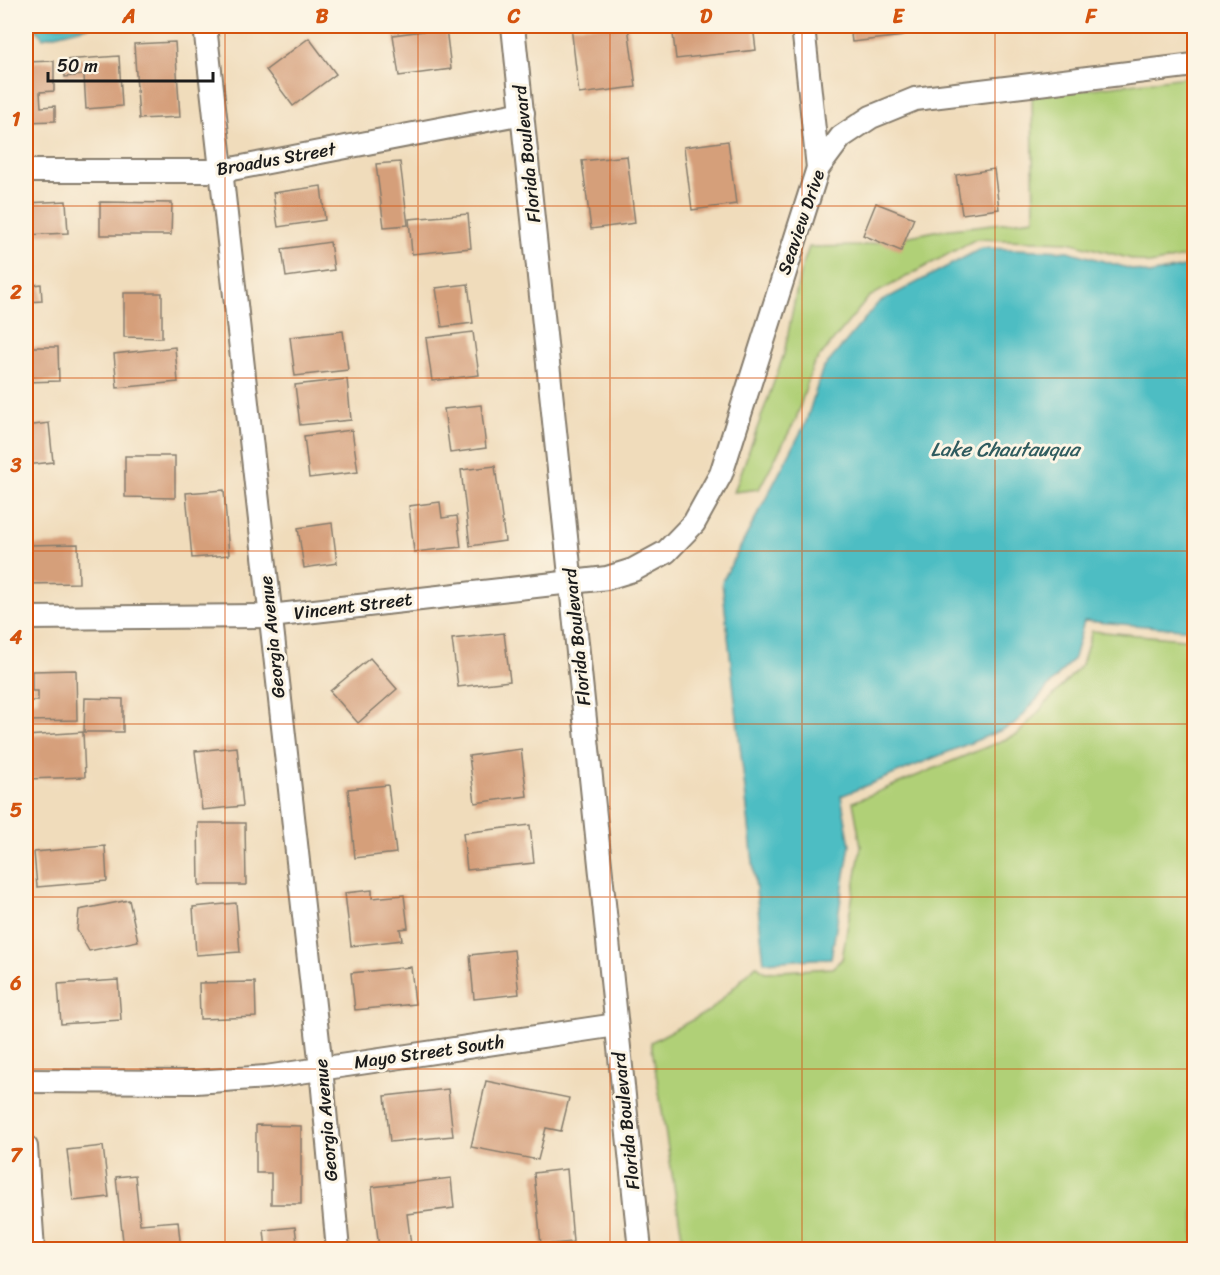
<svg xmlns="http://www.w3.org/2000/svg" width="1220" height="1275" viewBox="0 0 1220 1275" font-family="Sriracha,sans-serif">
<style>
.green{fill:#b0d077;stroke:#66764a;stroke-width:1.5}
.water{fill:#4ebdc3;stroke:#356c70;stroke-width:1.5}
.building{fill:#d59f7a}
.lines{fill:none;stroke-linecap:round;stroke-linejoin:round}
.street-casing{stroke:#867c6c;stroke-width:26}
.street{stroke:#fff;stroke-width:22}
.grid{fill:none;stroke:#d4530e;stroke-width:1.5;stroke-opacity:0.55}
.labels{text-anchor:middle;stroke-width:6;stroke-linejoin:round;paint-order:stroke}
.street-label{font-size:18px;fill:#1c1c1c;stroke:#fcf5e5}
.water-label{font-size:20px;font-style:italic;fill:#305c5f;stroke:#fcf5e5}
.neatline{fill:none;stroke:#d4530e;stroke-width:2}
.grid-label{font-size:20px;text-anchor:middle;font-weight:bold;fill:#d4530e}
</style>
<rect width="100%" height="100%" fill="#fcf5e5"/>
<filter id="ink" filterUnits="userSpaceOnUse"><feTurbulence type="fractalNoise" baseFrequency=".0167" numOctaves="2"/><feDisplacementMap in="SourceGraphic" scale="12" xChannelSelector="R" yChannelSelector="G"/><feConvolveMatrix kernelMatrix="1 2 1 2 8 2 1 2 1" color-interpolation-filters="sRGB"/></filter>
<filter id="wash" filterUnits="userSpaceOnUse"><feTurbulence type="fractalNoise" baseFrequency=".008" numOctaves="4" result="noise"/><feDisplacementMap in="SourceGraphic" scale="24" xChannelSelector="R" yChannelSelector="G"/><feGaussianBlur stdDeviation="1.35" result="paint"/><feColorMatrix in="noise" values="0 0 0 0 0 0 0 0 0 0 0 0 0 0 0 0 0 1.4 0 .05"/><feComposite in="paint" operator="in"/></filter>
<g filter="url(#wash)">
<rect width="100%" height="100%" fill="#f0dcbb"/>
<!-- green -->
<g class="green">
<polygon points="1194,76 1194,255 1150,264 1069,242 976,239 869,297 813,365 796,419 759,489 734,492 784,354 800,273 809,247 860,246 935,231 1034,219 1032,96"/>
<polygon points="1092,631 1194,640 1194,1249 684,1249 651,1042 711,1010 756,965 765,972 832,968 842,959 861,846 853,802 1018,734 1082,664"/>
</g>
<!-- water -->
<g class="water">
<polygon points="33,26 92,26 43,38"/>
<polygon points="982,248 1068,251 1149,274 1194,265 1194,630 1084,621 1074,658 1014,725 841,796 850,845 831,958 764,962 722,582 806,422 822,370 878,303"/>
</g>
<g id="blocks">
<!-- building -->
<g class="building">
<polygon points="571,26 628,26 636,87 579,94"/>
<polygon points="672,26 753,26 756,50 676,59"/>
<polygon points="850,26 902,26 903,36 852,42"/>
<polygon points="446,28 451,69 399,76 393,35"/>
<polygon points="309,38 336,74 293,106 266,70"/>
<polygon points="175,42 180,117 139,119 134,44"/>
<polygon points="119,56 122,106 86,109 84,75 65,77 64,60"/>
<polygon points="54,61 54,91 40,92 41,107 55,106 55,121 26,122 26,62"/>
<polygon points="728,141 736,204 692,210 684,147"/>
<polygon points="627,156 635,223 591,229 582,161"/>
<polygon points="400,162 408,225 384,227 376,164"/>
<polygon points="994,169 999,209 962,214 956,175"/>
<polygon points="321,186 325,220 278,227 273,193"/>
<polygon points="66,201 68,233 26,235 26,203"/>
<polygon points="100,202 172,203 171,235 100,235"/>
<polygon points="876,203 914,218 901,251 863,235"/>
<polygon points="468,214 471,248 412,254 409,219"/>
<polygon points="330,242 334,270 286,277 282,249"/>
<polygon points="41,284 42,301 28,302 30,319 26,319 26,286"/>
<polygon points="468,284 473,323 442,327 436,288"/>
<polygon points="124,293 162,293 162,338 124,337"/>
<polygon points="343,331 348,370 295,376 290,337"/>
<polygon points="473,332 479,375 432,381 426,338"/>
<polygon points="26,347 58,347 59,381 26,382"/>
<polygon points="175,347 178,382 117,388 114,354"/>
<polygon points="347,379 351,420 300,425 295,385"/>
<polygon points="481,405 486,448 450,453 444,409"/>
<polygon points="49,423 53,462 26,465 26,426"/>
<polygon points="352,430 358,472 309,478 304,436"/>
<polygon points="125,456 175,456 175,498 125,497"/>
<polygon points="495,466 505,541 470,546 461,470"/>
<polygon points="224,490 229,555 192,558 186,493"/>
<polygon points="440,502 442,518 457,516 461,547 414,552 409,506"/>
<polygon points="332,523 337,563 304,568 298,528"/>
<polygon points="78,544 79,583 26,584 26,545"/>
<polygon points="504,633 510,681 458,687 452,639"/>
<polygon points="370,658 397,689 358,723 330,691"/>
<polygon points="76,670 77,720 28,721 28,701 38,701 38,691 32,691 32,671"/>
<polygon points="85,698 123,699 123,732 84,732"/>
<polygon points="83,732 85,777 27,779 26,736"/>
<polygon points="237,747 243,806 202,810 195,751"/>
<polygon points="521,749 527,796 475,803 469,756"/>
<polygon points="388,785 396,853 355,858 348,789"/>
<polygon points="198,823 245,823 246,885 199,885"/>
<polygon points="530,825 534,863 467,870 463,833"/>
<polygon points="105,846 107,881 37,887 34,852"/>
<polygon points="372,890 372,898 404,895 408,928 400,929 402,940 351,946 345,893"/>
<polygon points="129,900 138,941 89,951 77,930 79,910"/>
<polygon points="236,903 240,952 196,955 193,907"/>
<polygon points="514,950 519,994 474,999 470,955"/>
<polygon points="411,967 415,1004 355,1010 351,973"/>
<polygon points="118,980 121,1020 61,1024 58,984"/>
<polygon points="255,982 256,1017 200,1019 199,983"/>
<polygon points="486,1081 569,1098 561,1131 546,1128 538,1160 471,1147"/>
<polygon points="448,1089 453,1136 390,1142 385,1096"/>
<polygon points="256,1125 301,1126 301,1204 271,1204 271,1173 256,1173"/>
<polygon points="103,1146 109,1197 73,1201 67,1150"/>
<polygon points="567,1169 573,1242 541,1245 534,1173"/>
<polygon points="135,1175 140,1224 178,1221 181,1250 124,1250 116,1177"/>
<polygon points="451,1178 454,1208 407,1214 411,1245 379,1248 372,1187"/>
<polygon points="295,1227 298,1250 266,1250 264,1230"/>
</g>
</g>
</g>
<g filter="url(#ink)">
<use href="#blocks" fill-opacity="0" stroke="#867c6c" stroke-width="1.5"/>
<g class="lines">
<!-- street casing -->
<g class="street-casing">
<g id="street">
<polyline points="205,26 321,1068 338,1250"/>
<polyline points="513,26 640,1250"/>
<polyline points="803,26 818,168"/>
<polyline points="26,171 221,171 523,113"/>
<polyline points="26,618 270,616 607,578 633,570 666,552 694,523 721,474 818,168 841,137 871,117 915,99 1194,65"/>
<polyline points="26,1081 196,1082 266,1077 616,1025"/>
<polyline points="26,1147 33,1250"/>
</g>
</g>
<!-- street -->
<use href="#street" class="street"/>
</g>
</g>
<!-- grid -->
<path class="grid" d="M225,26V1250M418,26V1250M610,26V1250M802,26V1250M995,26V1250M26,206H1194M26,378H1194M26,551H1194M26,724H1194M26,897H1194M26,1069H1194"/>
<g class="labels">
<!-- street labels -->
<g class="street-label">
<text transform="translate(527 154) rotate(-96)" y="6">Florida Boulevard</text>
<text transform="translate(276 159) rotate(-10)" y="6">Broadus Street</text>
<text transform="translate(801 222) rotate(-71)" y="6">Seaview Drive</text>
<text transform="translate(353 606) rotate(-7)" y="6">Vincent Street</text>
<text transform="translate(272 637) rotate(-96)" y="6">Georgia Avenue</text>
<text transform="translate(577 637) rotate(-96)" y="6">Florida Boulevard</text>
<text transform="translate(429 1052) rotate(-8)" y="6">Mayo Street South</text>
<text transform="translate(326 1120) rotate(-95)" y="6">Georgia Avenue</text>
<text transform="translate(626 1121) rotate(-96)" y="6">Florida Boulevard</text>
</g>
<!-- water labels -->
<g class="water-label">
<text x="1005" y="456">Lake Chautauqua</text>
</g>
</g>
<!-- margin -->
<rect width="1220" height="1275" fill="none" stroke="#fcf5e5" stroke-width="66"/>
<!-- scale -->
<path d="M48 72v9h165v-9" fill="none" stroke="#1c1c1c" stroke-width="3"/>
<text x="57" y="72" font-size="18" fill="#1c1c1c" stroke="#fcf5e5" stroke-width="4.5" paint-order="stroke">50 m</text>
<rect x="33" y="33" width="1154" height="1209" class="neatline"/>
<g class="grid-label">
<text x="129" y="23">A</text>
<text x="322" y="23">B</text>
<text x="514" y="23">C</text>
<text x="706" y="23">D</text>
<text x="898" y="23">E</text>
<text x="1091" y="23">F</text>
<text x="16" y="126">1</text>
<text x="16" y="299">2</text>
<text x="16" y="472">3</text>
<text x="16" y="644">4</text>
<text x="16" y="817">5</text>
<text x="16" y="990">6</text>
<text x="16" y="1162">7</text>
</g>
</svg>
